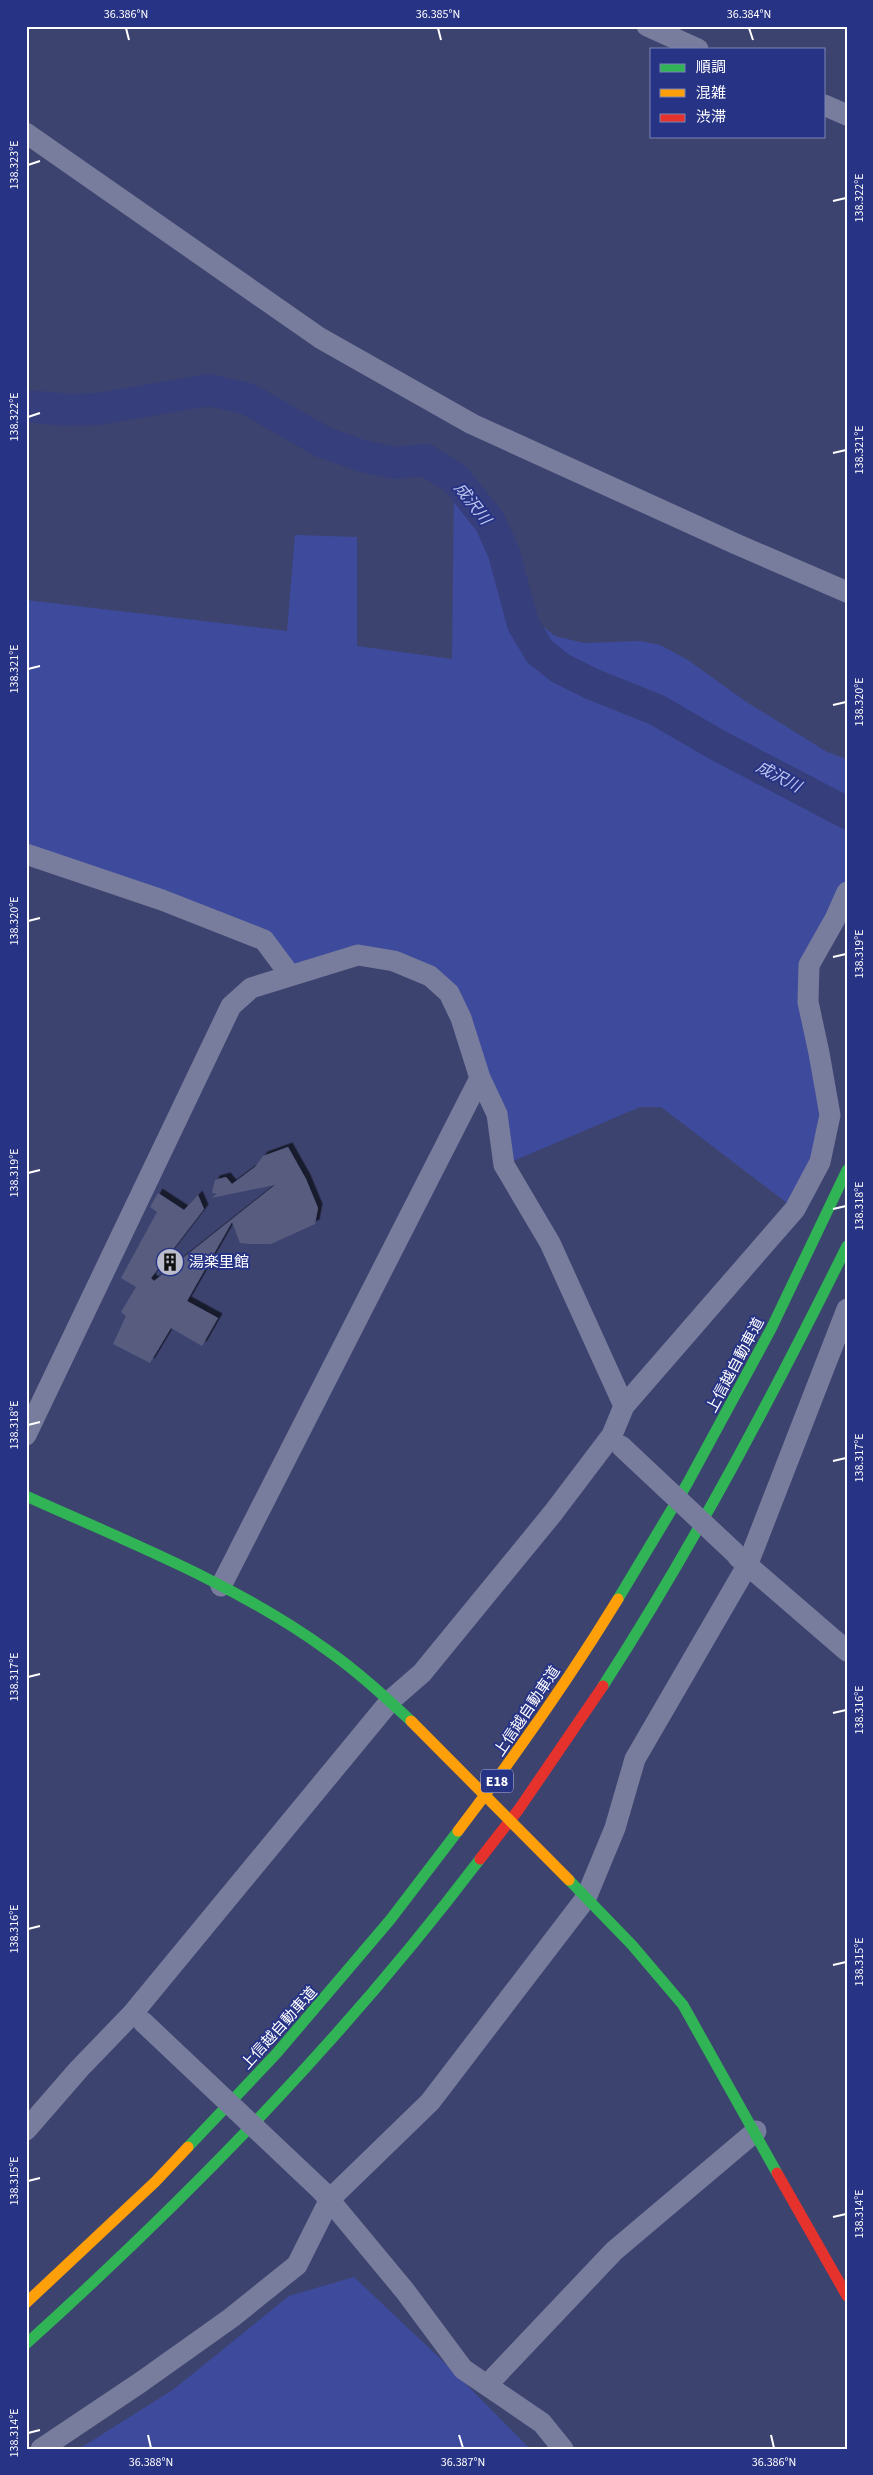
<svg xmlns="http://www.w3.org/2000/svg" width="873" height="2475" viewBox="0 0 873 2475" font-family="'Source Sans 3','Noto Sans JP',sans-serif">
<style>
.green{fill:#3e4b9c}
.lines{fill:none;stroke-linecap:round;stroke-linejoin:round}
.river{stroke:#363e7b;stroke-width:32}
.building{fill:#585d80;filter:url(#shadow)}
.street{stroke:#787d9d;stroke-width:21}
.fast{stroke:#30b455;stroke-width:11}
.slow{stroke:#ff9f0a;stroke-width:11}
.jam{stroke:#e5322d;stroke-width:11}
.street-bridge{stroke:#787d9d;stroke-width:21}
.slow-bridge{stroke:#ff9f0a;stroke-width:11}
.ticks{fill:none;stroke:#fff;stroke-width:2}
.labels{text-anchor:middle;stroke-width:4;stroke-linejoin:round;paint-order:stroke}
.shield{fill:#273385;stroke:#bec2da;stroke-width:1}
.shield-label{font-size:14px;font-weight:bold;fill:#fff}
.poi-label{font-size:15px;fill:#fff;stroke:#273385;text-anchor:start}
.street-label{font-size:15px;fill:#fff;stroke:#273385}
.water-label{font-size:16px;font-style:italic;fill:#bdc4ef;stroke:#273385}
.neatline{fill:none;stroke:#fff;stroke-width:2}
.ticks-label{font-size:12px;text-anchor:middle;fill:#fff}
</style>
<defs>
<filter id="shadow"><feDropShadow dx="4.5" dy="-4.5" stdDeviation="0" flood-color="#0009"/></filter>
</defs>
<rect width="100%" height="100%" fill="#3d436f"/>
<!-- green -->
<g class="green">
<polygon points="454,486 481,519 491,546 527,614 555,636 584,643 640,641 660,645 688,660 745,701 827,752 847,759 847,889 809,965 822,1119 795,1209 661,1107 640,1107 504,1165 449,993 394,961 290,975 264,940 26,854 26,600 287,631 295,535 357,537 357,646 452,659"/>
<polygon points="354,2277 448,2366 530,2449 79,2449 174,2389 289,2296"/>
</g>
<g class="lines">
<!-- river -->
<polyline class="river" points="26,406 68,410 98,409 209,390 248,399 323,442 362,456 395,463 425,460 456,479 490,522 504,553 523,624 539,651 560,668 592,684 657,710 719,746 847,813"/>
</g>
<!-- building -->
<polygon class="building" points="288,1147 306,1179 318,1208 315,1224 271,1244 249,1244 240,1243 232,1222 187,1301 218,1318 202,1346 171,1328 150,1363 113,1344 126,1316 121,1312 136,1287 121,1278 157,1212 150,1207 158,1193 184,1210 198,1195 204,1209 151,1278 154,1281 275,1185 211,1198 217,1194 212,1193 215,1180 226,1177 232,1184 255,1167 263,1156"/>
<g class="lines">
<!-- street -->
<g class="street">
<polyline points="647,26 698,49"/>
<polyline points="824,105 847,115"/>
<polyline points="26,133 320,338 472,424 736,544 847,592"/>
<polyline points="26,854 162,900 264,940 290,975"/>
<polyline points="26,1435 231,1006 251,988 358,955 394,961 430,976 449,993 461,1018 480,1078 497,1114 504,1165 550,1243 624,1406"/>
<polyline points="738,1557 847,1651"/>
<polyline points="221,1586 480,1078"/>
<polyline points="26,2130 79,2069 133,2013 391,1700 422,1673 553,1513 612,1435 624,1406 795,1209 820,1162 830,1115 819,1053 808,1002 809,965 835,919 847,892"/>
<polyline points="322,2191 405,2291 463,2369 542,2423 563,2449"/>
<polyline points="487,2385 614,2251 756,2131"/>
<polyline points="41,2449 141,2382 231,2318 297,2265 330,2199 430,2102 586,1898 615,1828 635,1759 747,1566 847,1309"/>
</g>
<!-- fast -->
<g class="fast">
<path d="M26,1496C128,1542 236,1584 327,1650C357,1671 384,1696 411,1721"/>
<polyline points="618,1599 687,1484 771,1329 847,1170"/>
<path d="M603,1686C694,1545 772,1397 847,1246"/>
<polyline points="569,1880 632,1945 683,2005 777,2173"/>
<polyline points="188,2147 276,2054 390,1920 458,1831"/>
<path d="M26,2344C191,2195 345,2037 480,1859"/>
</g>
<!-- slow -->
<g class="slow">
<path d="M458,1831C515,1756 569,1679 618,1599"/>
<polyline points="26,2303 155,2182 188,2147"/>
</g>
<!-- jam -->
<g class="jam">
<polyline points="480,1859 519,1809 603,1686"/>
<polyline points="777,2173 847,2296"/>
</g>
<!-- street-bridge -->
<g class="street-bridge">
<polyline points="621,1446 735,1553"/>
<polyline points="143,2022 322,2191"/>
</g>
<!-- slow-bridge -->
<polyline class="slow-bridge" points="411,1721 569,1880"/>
</g>
<!-- ticks -->
<path class="ticks" d="M126,28L129,40M438,28L441,40M749,28L753,40M28,165L40,161M833,201L846,198M28,417L40,413M833,453L846,450M28,669L40,666M833,705L846,702M28,921L40,918M833,957L846,954M28,1173L40,1170M833,1209L846,1206M28,1425L40,1422M833,1461L846,1458M28,1677L40,1674M833,1713L846,1710M28,1929L40,1926M833,1965L846,1962M28,2181L40,2178M833,2217L846,2214M28,2433L40,2430M148,2435L151,2448M459,2435L463,2448M771,2435L774,2448"/>
<!-- icons -->
<defs>
<g id="building-disc" transform="scale(1.4375)"><circle r="9.5" fill="#bbbdcd" stroke="#273385"/><path d="M-4-6H4V6H1V3H-1V6H-4ZM-2.5-4.3h1.7v1.8h-1.7ZM.8-4.3h1.7v1.8H.8ZM-2.5-1h1.7V.8h-1.7ZM.8-1h1.7V.8H.8Z" fill="#111"/></g>
</defs>
<g fill-rule="evenodd">
<use href="#building-disc" x="170" y="1262"/>
</g>
<g class="labels">
<!-- shield labels -->
<rect class="shield" x="481" y="1769.5" width="32" height="23" rx="4"/>
<g class="shield-label">
<text x="497" y="1786">E18</text>
</g>
<!-- poi labels -->
<g class="poi-label">
<text x="189" y="1267">湯楽里館</text>
</g>
<!-- street labels -->
<g class="street-label">
<text transform="translate(735 1365) rotate(-62)" y="5">上信越自動車道</text>
<text transform="translate(527 1711) rotate(-56)" y="5">上信越自動車道</text>
<text transform="translate(279 2028) rotate(-48)" y="5">上信越自動車道</text>
</g>
<!-- water labels -->
<g class="water-label">
<text transform="translate(473 503) rotate(52)" y="6">成沢川</text>
<text transform="translate(779 776) rotate(28)" y="6">成沢川</text>
</g>
</g>
<!-- border -->
<rect width="873" height="2475" fill="none" stroke="#273385" stroke-width="55"/>
<!-- legend -->
<rect x="650" y="48" width="175" height="90" fill="#273385" stroke="#7d85b6"/>
<rect x="660" y="64" width="25" height="8" fill="#30b455" stroke="#7d85b6"/>
<text x="696" y="72" font-size="15" fill="#ffffff">順調</text>
<rect x="660" y="89" width="25" height="8" fill="#ff9f0a" stroke="#7d85b6"/>
<text x="696" y="98" font-size="15" fill="#ffffff">混雑</text>
<rect x="660" y="114" width="25" height="8" fill="#e5322d" stroke="#7d85b6"/>
<text x="696" y="122" font-size="15" fill="#ffffff">渋滞</text>
<rect x="28" y="28" width="818" height="2420" class="neatline"/>
<g class="ticks-label">
<text x="126" y="18">36.386°N</text>
<text x="438" y="18">36.385°N</text>
<text x="749" y="18">36.384°N</text>
<text transform="translate(14 165) rotate(-90)" y="4">138.323°E</text>
<text transform="translate(859 198) rotate(-90)" y="4">138.322°E</text>
<text transform="translate(14 417) rotate(-90)" y="4">138.322°E</text>
<text transform="translate(859 450) rotate(-90)" y="4">138.321°E</text>
<text transform="translate(14 669) rotate(-90)" y="4">138.321°E</text>
<text transform="translate(859 702) rotate(-90)" y="4">138.320°E</text>
<text transform="translate(14 921) rotate(-90)" y="4">138.320°E</text>
<text transform="translate(859 954) rotate(-90)" y="4">138.319°E</text>
<text transform="translate(14 1173) rotate(-90)" y="4">138.319°E</text>
<text transform="translate(859 1206) rotate(-90)" y="4">138.318°E</text>
<text transform="translate(14 1425) rotate(-90)" y="4">138.318°E</text>
<text transform="translate(859 1458) rotate(-90)" y="4">138.317°E</text>
<text transform="translate(14 1677) rotate(-90)" y="4">138.317°E</text>
<text transform="translate(859 1710) rotate(-90)" y="4">138.316°E</text>
<text transform="translate(14 1929) rotate(-90)" y="4">138.316°E</text>
<text transform="translate(859 1962) rotate(-90)" y="4">138.315°E</text>
<text transform="translate(14 2181) rotate(-90)" y="4">138.315°E</text>
<text transform="translate(859 2214) rotate(-90)" y="4">138.314°E</text>
<text transform="translate(14 2433) rotate(-90)" y="4">138.314°E</text>
<text x="151" y="2466">36.388°N</text>
<text x="463" y="2466">36.387°N</text>
<text x="774" y="2466">36.386°N</text>
</g>
</svg>
